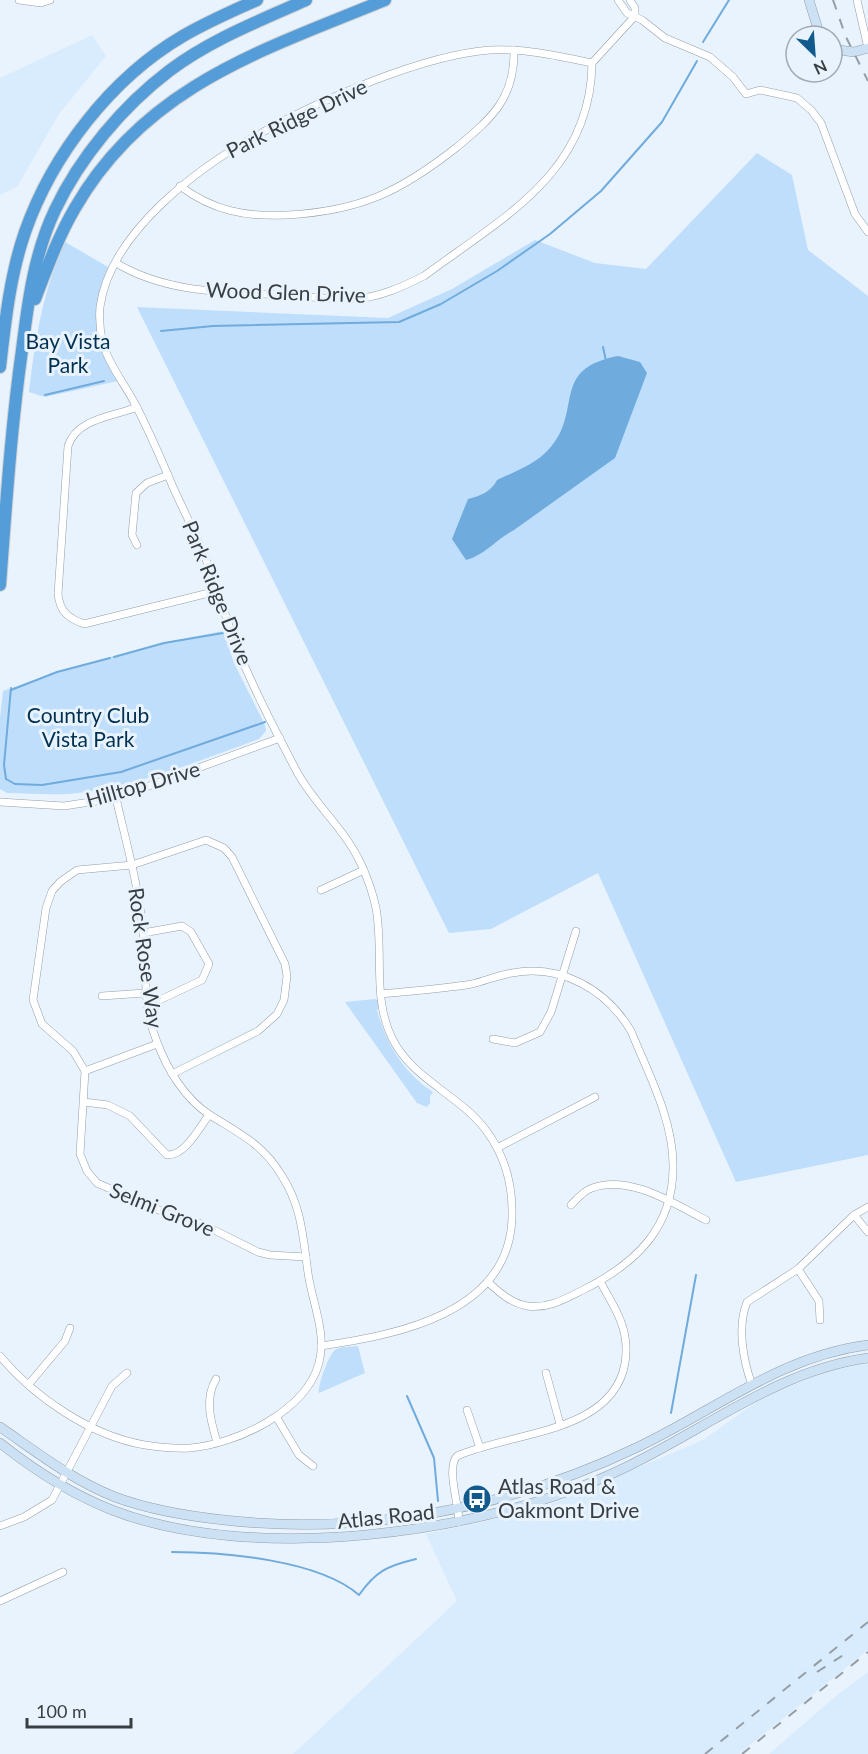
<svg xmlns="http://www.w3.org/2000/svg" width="868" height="1754" viewBox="0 0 868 1754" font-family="Lato,sans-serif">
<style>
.built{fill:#d9ecfe}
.green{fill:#bedefb}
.water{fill:#70abdd}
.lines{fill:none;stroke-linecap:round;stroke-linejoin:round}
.stream{stroke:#70abdd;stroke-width:2}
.street-casing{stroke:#929ea9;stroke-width:8}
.secondary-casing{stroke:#929ea9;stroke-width:10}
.highway-casing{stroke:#cfd1d2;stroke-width:14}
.street{stroke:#fff;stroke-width:7}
.secondary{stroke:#cce2f4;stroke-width:9}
.highway{stroke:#549dd9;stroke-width:12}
.rail{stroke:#969ea5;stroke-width:2;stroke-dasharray:10 10;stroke-linecap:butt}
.labels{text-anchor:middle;stroke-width:6;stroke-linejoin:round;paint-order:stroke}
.street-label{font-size:21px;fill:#383e42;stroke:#e9f3fd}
.park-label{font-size:21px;fill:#013051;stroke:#e9f3fd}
.poi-label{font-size:21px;fill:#383e42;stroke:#e9f3fd;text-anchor:start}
</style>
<rect width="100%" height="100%" fill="#e9f3fd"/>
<!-- built -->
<g class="built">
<polygon points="92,35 106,56 59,114 17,187 0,195 0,78"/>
<polygon points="868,1362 868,1650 739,1754 293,1754 457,1601 426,1534 537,1510 703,1440 762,1398 837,1366"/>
<polygon points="868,1672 868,1754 769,1754 836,1696"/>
</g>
<!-- green -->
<g class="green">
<polygon points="757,153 792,175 808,250 868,296 868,1155 736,1182 598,873 491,929 449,933 137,307 388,318 452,289 535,240 595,263 646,269"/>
<path d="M65,242L108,267C89,315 94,336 118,381L45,397L29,392C35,339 43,290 65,242Z"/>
<path d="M223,631L234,663L265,725L266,731L259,739C201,760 139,786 77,793C54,796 30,793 7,793L0,789V718L3,691C75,665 148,645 223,631Z"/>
<path d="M375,999L382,1002L377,1010C386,1044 404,1073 433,1092L430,1096V1103L427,1107L417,1103L345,1002Z"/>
<path d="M358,1346L365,1373L319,1393C317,1387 329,1354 335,1350C341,1346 351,1347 358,1346Z"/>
</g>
<!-- water -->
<path class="water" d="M618,356L640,362L647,373L615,458L514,530C496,539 485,555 466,560L452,539L468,499C480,496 491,492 497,480C514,472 536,464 549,449C584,411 549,369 618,356Z"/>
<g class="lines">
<!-- stream -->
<g class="stream">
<polyline points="703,42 729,0"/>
<polyline points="161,331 213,326 399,322 441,304 497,271 550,234 601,191 662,122 697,61"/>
<polyline points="603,347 606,361"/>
<polyline points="45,395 104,381"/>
<polyline points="114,657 164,643 223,633"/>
<polyline points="11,688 4,765 6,779 15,784 42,785 121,772 265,722"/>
<polyline points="11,690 57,672 110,658"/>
<polyline points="407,1396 434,1458 438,1501"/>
<polyline points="671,1413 696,1275"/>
<path d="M172,1552C224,1552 319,1560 359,1595C376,1571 387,1566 416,1559"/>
</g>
<!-- street casing -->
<g class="street-casing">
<g id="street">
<polyline points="19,0 41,3 50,0"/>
<polyline points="618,0 627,13 642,20 665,38 710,57 733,77 746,94 760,90 797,98 811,110 821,123 855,214 868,232"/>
<polyline points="630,0 635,8 635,16"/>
<polyline points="857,0 868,48"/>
<polyline points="592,63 635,16"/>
<path d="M180,186C213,211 246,217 287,215C360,211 400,192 457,147C492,118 515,98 514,50"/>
<path d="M116,263C168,294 227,292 286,295C308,296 332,300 355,299C380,297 402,287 424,276C502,218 591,173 592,63"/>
<path d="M137,407C113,417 77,418 68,446L58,594C60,612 68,618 84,624L217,591"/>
<polyline points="137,545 132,535 136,493 147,483 168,475"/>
<polyline points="0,802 64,806 116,798 280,738"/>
<polyline points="321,890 364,870"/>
<polyline points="143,933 182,926 191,932 209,964 202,980 147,1006"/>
<path d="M381,994C411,991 442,989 472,984C485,981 498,975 512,973C561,964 606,989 631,1031C648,1073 673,1119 673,1165C674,1228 635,1264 583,1290C565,1299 548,1309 527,1306C511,1303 500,1293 489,1283"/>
<polyline points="102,996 145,993"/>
<polyline points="493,1039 515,1043 540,1032 551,1012 576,931"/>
<polyline points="85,1071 157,1044"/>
<polyline points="172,1074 258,1031 277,1014 284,1000 287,976 285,964 232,857 224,848 206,840 132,865 77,870 60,882 52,891 46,908 33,1000 42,1024 73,1051 85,1071 80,1154 87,1171 97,1183 168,1214 202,1224 258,1252 270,1255 306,1257"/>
<path d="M84,1102L108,1105L130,1116L167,1155C185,1156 199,1128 209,1115"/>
<polyline points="497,1148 595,1097"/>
<path d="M571,1205C577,1199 583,1191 592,1188C630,1174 674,1204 706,1220"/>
<polyline points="854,1215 868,1232"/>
<polyline points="798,1269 819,1301 820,1320"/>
<path d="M321,1346C398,1335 510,1313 512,1217C513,1185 505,1155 485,1129C458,1094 412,1079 392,1038C372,998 384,951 376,908C373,894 367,877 361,864C345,829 315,805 297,772C275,730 253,688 236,645C227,621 220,597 211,573C201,544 186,516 173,487C161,459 149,430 134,402C124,383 109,365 103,344C100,332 99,319 100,307C110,232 200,166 261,133C320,100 423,55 490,50C524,48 559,56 592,63"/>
<path d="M0,1356C34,1397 91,1436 145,1445C159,1447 175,1449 190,1448C237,1444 306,1411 319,1363C327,1333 312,1302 308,1273C303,1238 302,1207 282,1176C263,1144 240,1134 210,1115C185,1099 167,1069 157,1042C142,1006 147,970 143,932C139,887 126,842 116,798"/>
<polyline points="546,1373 560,1424"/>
<path d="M216,1379C204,1399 211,1422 217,1442"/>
<polyline points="29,1384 65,1341 70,1328"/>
<path d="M752,1385C743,1360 737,1327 747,1302L798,1269L854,1215L868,1207"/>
<polyline points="467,1410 480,1448"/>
<polyline points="277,1418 299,1455 313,1466"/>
<path d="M459,1522C459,1505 446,1468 457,1456C510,1432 613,1434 625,1363C627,1350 626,1335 621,1322C616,1308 607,1295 600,1281"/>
<polyline points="0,1526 24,1517 52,1500 112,1386 127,1373"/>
<polyline points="0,1601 63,1572"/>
</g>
</g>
<!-- secondary casing -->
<g class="secondary-casing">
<g id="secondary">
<polyline points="809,0 820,36"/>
<polyline points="832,49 854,52 868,48"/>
<path d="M0,1427C38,1453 72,1480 115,1497C150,1510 187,1516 224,1520C366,1536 512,1508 640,1446C717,1409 781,1356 868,1345"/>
<path d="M0,1443C34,1470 71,1494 112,1510C253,1565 485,1534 620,1470C702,1432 777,1370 868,1358"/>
</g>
</g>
<!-- highway casing -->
<g class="highway-casing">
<g id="highway">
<path d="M35,299C47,268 58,237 75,208C145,86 263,50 385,0"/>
<path d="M0,367C5,323 10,275 25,232C52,155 111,78 183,36C207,22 232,11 257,0"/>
<path d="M0,585C6,506 11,428 22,350C28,302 34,254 55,210C80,157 123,106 169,71C210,40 259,21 306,0"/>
</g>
</g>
<!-- street -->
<use href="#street" class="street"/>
<!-- secondary -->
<use href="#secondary" class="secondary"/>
<!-- highway -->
<use href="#highway" class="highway"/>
<!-- rail -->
<g class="rail">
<polyline points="833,0 846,37 868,81"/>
<polyline points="817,1672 845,1654"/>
<polyline points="705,1754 868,1622"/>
<polyline points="742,1754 868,1652"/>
</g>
</g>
<!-- icons -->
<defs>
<g id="bus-disc" transform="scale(1.5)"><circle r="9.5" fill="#105a8e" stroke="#e9f3fd"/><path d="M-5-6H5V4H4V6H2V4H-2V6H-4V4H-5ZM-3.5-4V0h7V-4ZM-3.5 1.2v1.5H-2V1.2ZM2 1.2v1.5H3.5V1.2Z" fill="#fff"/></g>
</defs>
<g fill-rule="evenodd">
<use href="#bus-disc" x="477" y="1499"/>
</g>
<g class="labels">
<!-- street labels -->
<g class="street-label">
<text transform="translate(297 119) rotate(-26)" y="7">Park Ridge Drive</text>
<text transform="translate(286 293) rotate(2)" y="7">Wood Glen Drive</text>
<text transform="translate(217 593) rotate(68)" y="7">Park Ridge Drive</text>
<text transform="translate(143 785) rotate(-16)" y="7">Hilltop Drive</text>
<text transform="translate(145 958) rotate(82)" y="7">Rock Rose Way</text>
<text transform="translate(162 1210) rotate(22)" y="7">Selmi Grove</text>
<text transform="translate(386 1517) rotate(-6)" y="7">Atlas Road</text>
</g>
<!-- park labels -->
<g class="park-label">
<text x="68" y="349">Bay Vista<tspan x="68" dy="24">Park</tspan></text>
<text x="88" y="723">Country Club<tspan x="88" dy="24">Vista Park</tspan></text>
</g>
<!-- poi labels -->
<g class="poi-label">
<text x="498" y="1494">Atlas Road &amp;<tspan x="498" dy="24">Oakmont Drive</tspan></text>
</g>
</g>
<!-- north arrow -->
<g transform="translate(814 54) rotate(155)"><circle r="28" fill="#e9f3fd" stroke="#a2abb2" stroke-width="1.5"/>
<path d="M0-4.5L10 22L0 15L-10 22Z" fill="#105a8e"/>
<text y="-9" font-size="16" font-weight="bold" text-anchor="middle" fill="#383e42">N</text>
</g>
<!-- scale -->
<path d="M27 1718v9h104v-9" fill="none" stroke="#383e42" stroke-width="3"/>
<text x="36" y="1718" font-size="18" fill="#383e42" stroke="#e9f3fd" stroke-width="4.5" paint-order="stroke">100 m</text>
</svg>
